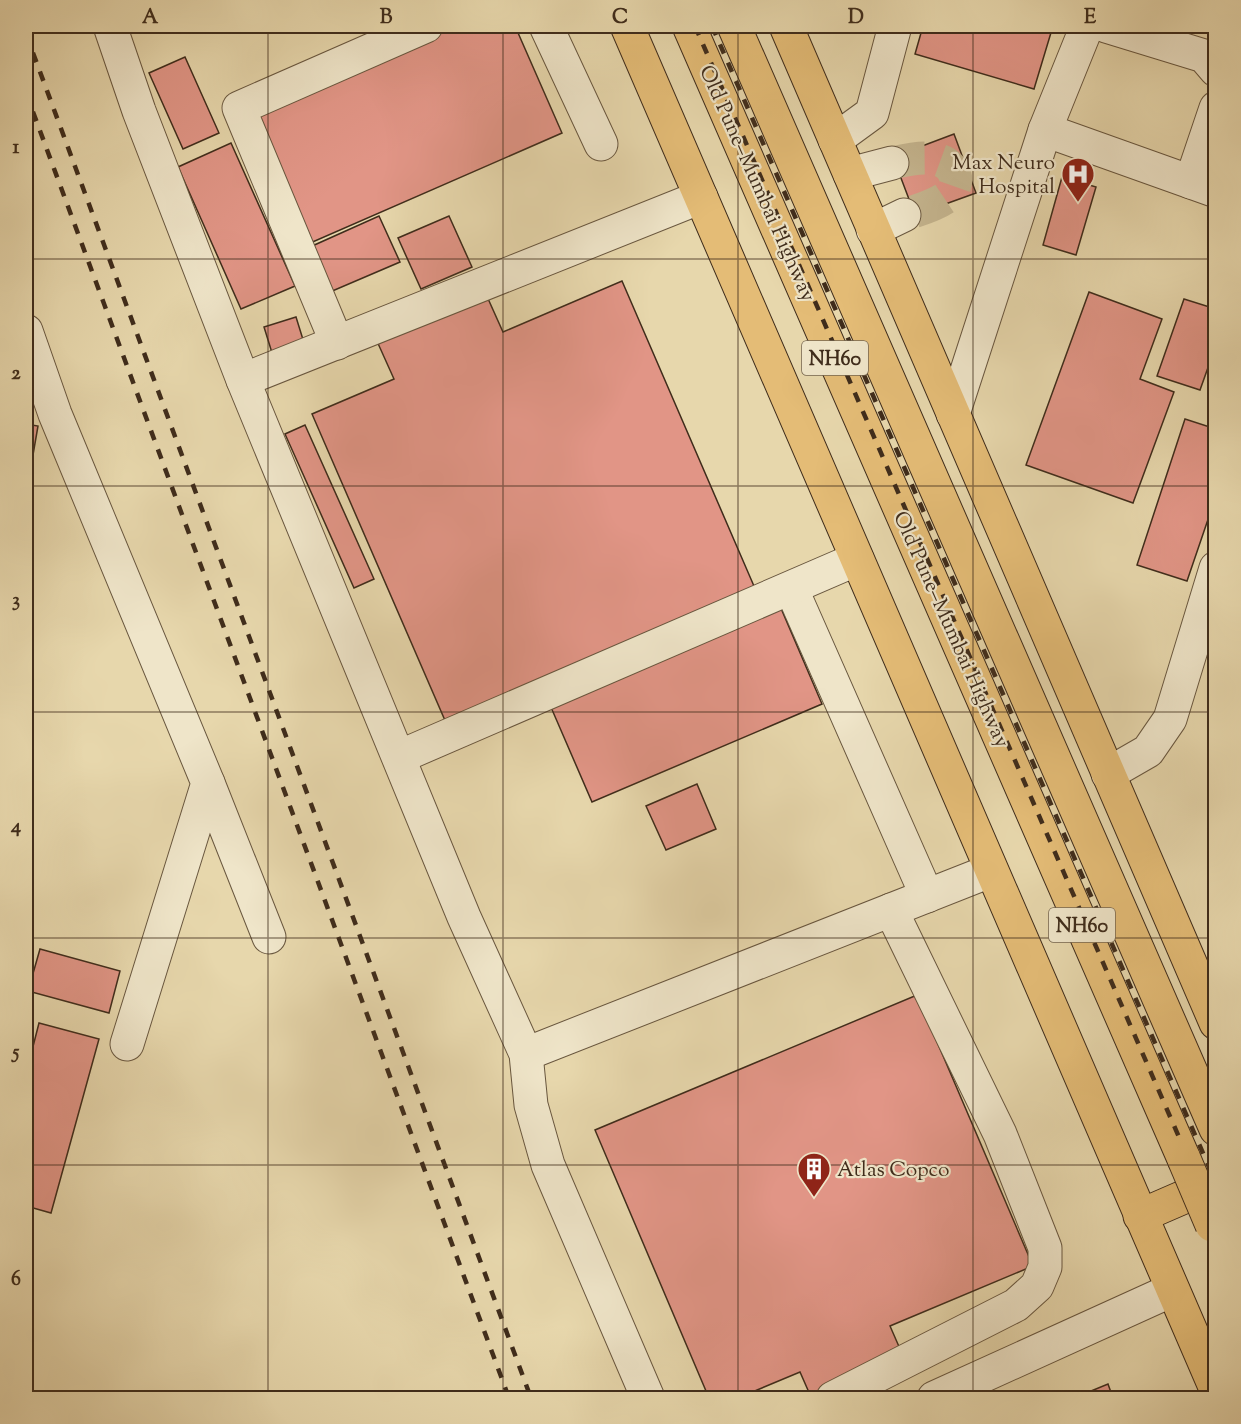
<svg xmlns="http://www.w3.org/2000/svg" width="1241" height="1424" viewBox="0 0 1241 1424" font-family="'Sorts Mill Goudy',serif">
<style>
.building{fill:#e19586;stroke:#3f2c1b;stroke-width:1.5}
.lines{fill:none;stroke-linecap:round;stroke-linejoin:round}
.minor-tunnel{stroke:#c5b58f;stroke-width:33;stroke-dasharray:33 16;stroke-linecap:butt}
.minor-casing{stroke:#69573f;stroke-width:35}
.major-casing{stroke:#3f2c1b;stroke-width:35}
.highway-casing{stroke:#3f2c1b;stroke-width:35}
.minor{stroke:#efe5c9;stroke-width:33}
.major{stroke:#e4bc76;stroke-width:33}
.highway{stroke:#e4bc76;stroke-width:33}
.rail{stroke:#3f2c1b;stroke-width:4.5;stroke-dasharray:10 10;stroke-linecap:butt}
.highway-bridge-casing{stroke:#3f2c1b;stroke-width:35;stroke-linecap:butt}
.highway-bridge{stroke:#e4bc76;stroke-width:33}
.grid{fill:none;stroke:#3f2c1b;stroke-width:1.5;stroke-opacity:0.55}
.labels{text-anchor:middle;stroke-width:4.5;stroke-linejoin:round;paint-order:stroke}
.shield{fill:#efe5c9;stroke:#74644f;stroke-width:1.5}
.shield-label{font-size:20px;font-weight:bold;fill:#3f2c1b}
.poi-label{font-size:21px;fill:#3f2c1b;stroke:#efe5c9;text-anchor:end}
.street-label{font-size:21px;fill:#3f2c1b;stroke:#efe5c9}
.neatline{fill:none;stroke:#3f2c1b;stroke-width:2}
.grid-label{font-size:20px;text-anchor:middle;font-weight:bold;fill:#3f2c1b}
</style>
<rect width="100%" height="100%" fill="#e7d7ac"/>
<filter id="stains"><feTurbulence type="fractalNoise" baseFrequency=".00333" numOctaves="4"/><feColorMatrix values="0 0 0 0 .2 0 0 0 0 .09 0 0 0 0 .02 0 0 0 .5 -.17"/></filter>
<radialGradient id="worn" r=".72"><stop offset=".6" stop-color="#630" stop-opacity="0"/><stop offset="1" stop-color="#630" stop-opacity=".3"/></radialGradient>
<!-- building -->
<g class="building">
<polygon points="456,26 515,26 562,133 308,244 251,115"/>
<polygon points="923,26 1053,26 1034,89 915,54"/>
<polygon points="185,57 219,133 183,149 149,73"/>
<polygon points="954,134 976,193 915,215 893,157"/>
<polygon points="231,143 295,286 241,309 178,167"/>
<polygon points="1062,177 1096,187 1076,255 1043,245"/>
<polygon points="379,216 400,262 330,292 310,247"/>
<polygon points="449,216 472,267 421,289 398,238"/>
<polygon points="622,281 757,593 447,725 312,414 394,379 376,339 485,292 503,332"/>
<polygon points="1089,292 1162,319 1140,379 1174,392 1133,503 1026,465"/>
<polygon points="1184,299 1216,309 1216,345 1200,390 1157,376"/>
<polygon points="296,317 305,346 273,356 264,327"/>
<polygon points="1185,419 1216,429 1216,496 1187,581 1137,565"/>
<polygon points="26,424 38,426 29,478 26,477"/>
<polygon points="305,425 374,579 354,588 285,434"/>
<polygon points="780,606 822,704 592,802 550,705"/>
<polygon points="697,784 716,829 666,850 646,806"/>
<polygon points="40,949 120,971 109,1013 28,991"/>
<polygon points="917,995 1033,1266 890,1326 904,1358 811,1397 800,1372 738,1398 709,1398 595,1130"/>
<polygon points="39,1023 99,1039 51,1213 26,1206 26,1074"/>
<polygon points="1108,1384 1113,1398 1074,1398"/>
</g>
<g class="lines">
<!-- minor-tunnel -->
<path class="minor-tunnel" d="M892,163C911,159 946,150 955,175C957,181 955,188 951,193C941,204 918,210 904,215"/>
<!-- minor casing -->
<g class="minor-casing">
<g id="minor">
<polyline points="110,26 139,111 243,380 464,917 526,1054 531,1105 548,1165 648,1398"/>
<polyline points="546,26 601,144"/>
<polyline points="1106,26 1204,56 1216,70"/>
<polyline points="1045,130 1216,191"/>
<polyline points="835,140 872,113 895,26"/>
<polyline points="850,174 892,163"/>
<polyline points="1191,182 1216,108"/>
<polyline points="873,230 904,215"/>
<polyline points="26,331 55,414 208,783 127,1044"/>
<polyline points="337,343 239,108 426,26"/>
<polyline points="243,380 701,197"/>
<polyline points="953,414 1045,130 1087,26"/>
<polyline points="792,590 927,896"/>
<polyline points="399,757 857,559"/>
<polyline points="1108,774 1148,751 1170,719 1216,568"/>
<polyline points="208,783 269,937"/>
<polyline points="526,1054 990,871"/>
<polyline points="833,1398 1016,1305 1037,1286 1045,1267 1045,1248 1000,1134 891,910"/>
<polyline points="934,1398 1172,1290"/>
</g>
</g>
<!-- major casing -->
<g class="major-casing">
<g id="major">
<polyline points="627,26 1216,1389"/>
<polyline points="786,26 1216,1023"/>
<polyline points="1140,1216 1216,1183"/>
</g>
</g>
<!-- highway casing -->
<g class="highway-casing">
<g id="highway">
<polyline points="689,26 1184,1159"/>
<polyline points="734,26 1216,1129"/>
</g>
</g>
<!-- minor -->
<use href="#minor" class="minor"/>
<!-- major -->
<use href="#major" class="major"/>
<!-- highway -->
<use href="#highway" class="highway"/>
<!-- rail -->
<g class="rail">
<polyline points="695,26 1216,1222"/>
<polyline points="712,26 1216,1183"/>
<polyline points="26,34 531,1398"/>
<polyline points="26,93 509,1398"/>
</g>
<!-- highway-bridge casing -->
<g class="highway-bridge-casing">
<polyline id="highway-bridge" points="1184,1159 1212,1225"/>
</g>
<!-- highway-bridge -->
<use href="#highway-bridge" class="highway-bridge"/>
</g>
<!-- grid -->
<path class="grid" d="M268,26V1398M503,26V1398M738,26V1398M973,26V1398M26,259H1216M26,486H1216M26,712H1216M26,938H1216M26,1165H1216"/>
<!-- icons -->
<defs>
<g id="hospital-pin" transform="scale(1.725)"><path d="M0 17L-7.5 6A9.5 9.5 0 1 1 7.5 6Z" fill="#8f2418" stroke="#efe5c9"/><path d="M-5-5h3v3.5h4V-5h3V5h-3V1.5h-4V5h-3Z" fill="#fff"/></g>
<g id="building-pin" transform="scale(1.725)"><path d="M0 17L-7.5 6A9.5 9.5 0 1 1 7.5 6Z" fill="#8f2418" stroke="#efe5c9"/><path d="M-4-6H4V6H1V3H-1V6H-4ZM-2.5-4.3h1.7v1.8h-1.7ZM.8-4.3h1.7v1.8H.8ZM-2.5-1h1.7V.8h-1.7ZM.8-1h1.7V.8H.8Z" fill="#fff"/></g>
</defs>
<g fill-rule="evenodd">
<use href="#hospital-pin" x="1078" y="174"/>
<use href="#building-pin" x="814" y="1169"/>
</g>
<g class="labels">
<!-- shield labels -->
<g class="shield">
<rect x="802" y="341" width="66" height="34" rx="4.5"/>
<rect x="1049" y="908" width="66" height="34" rx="4.5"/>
</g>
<g class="shield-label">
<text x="835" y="365">NH60</text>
<text x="1082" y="932">NH60</text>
</g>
<!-- poi labels -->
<g class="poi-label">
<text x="1055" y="169">Max Neuro<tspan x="1055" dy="24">Hospital</tspan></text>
<text x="837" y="1176" text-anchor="start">Atlas Copco</text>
</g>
<!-- street labels -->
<g class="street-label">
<text transform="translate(758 183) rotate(66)" y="7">Old Pune–Mumbai Highway</text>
<text transform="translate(952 629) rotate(66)" y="7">Old Pune–Mumbai Highway</text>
</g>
</g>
<!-- margin -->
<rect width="1241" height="1424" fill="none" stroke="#e7d7ac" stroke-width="66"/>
<rect x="33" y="33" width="1175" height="1358" class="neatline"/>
<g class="grid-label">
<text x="150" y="23">A</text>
<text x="386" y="23">B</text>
<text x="620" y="23">C</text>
<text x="856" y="23">D</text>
<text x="1090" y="23">E</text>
<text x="16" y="153">1</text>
<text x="16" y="379">2</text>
<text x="16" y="606">3</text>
<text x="16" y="832">4</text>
<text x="16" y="1058">5</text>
<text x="16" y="1285">6</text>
</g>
<rect width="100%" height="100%" filter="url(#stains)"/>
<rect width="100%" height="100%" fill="url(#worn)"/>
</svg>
